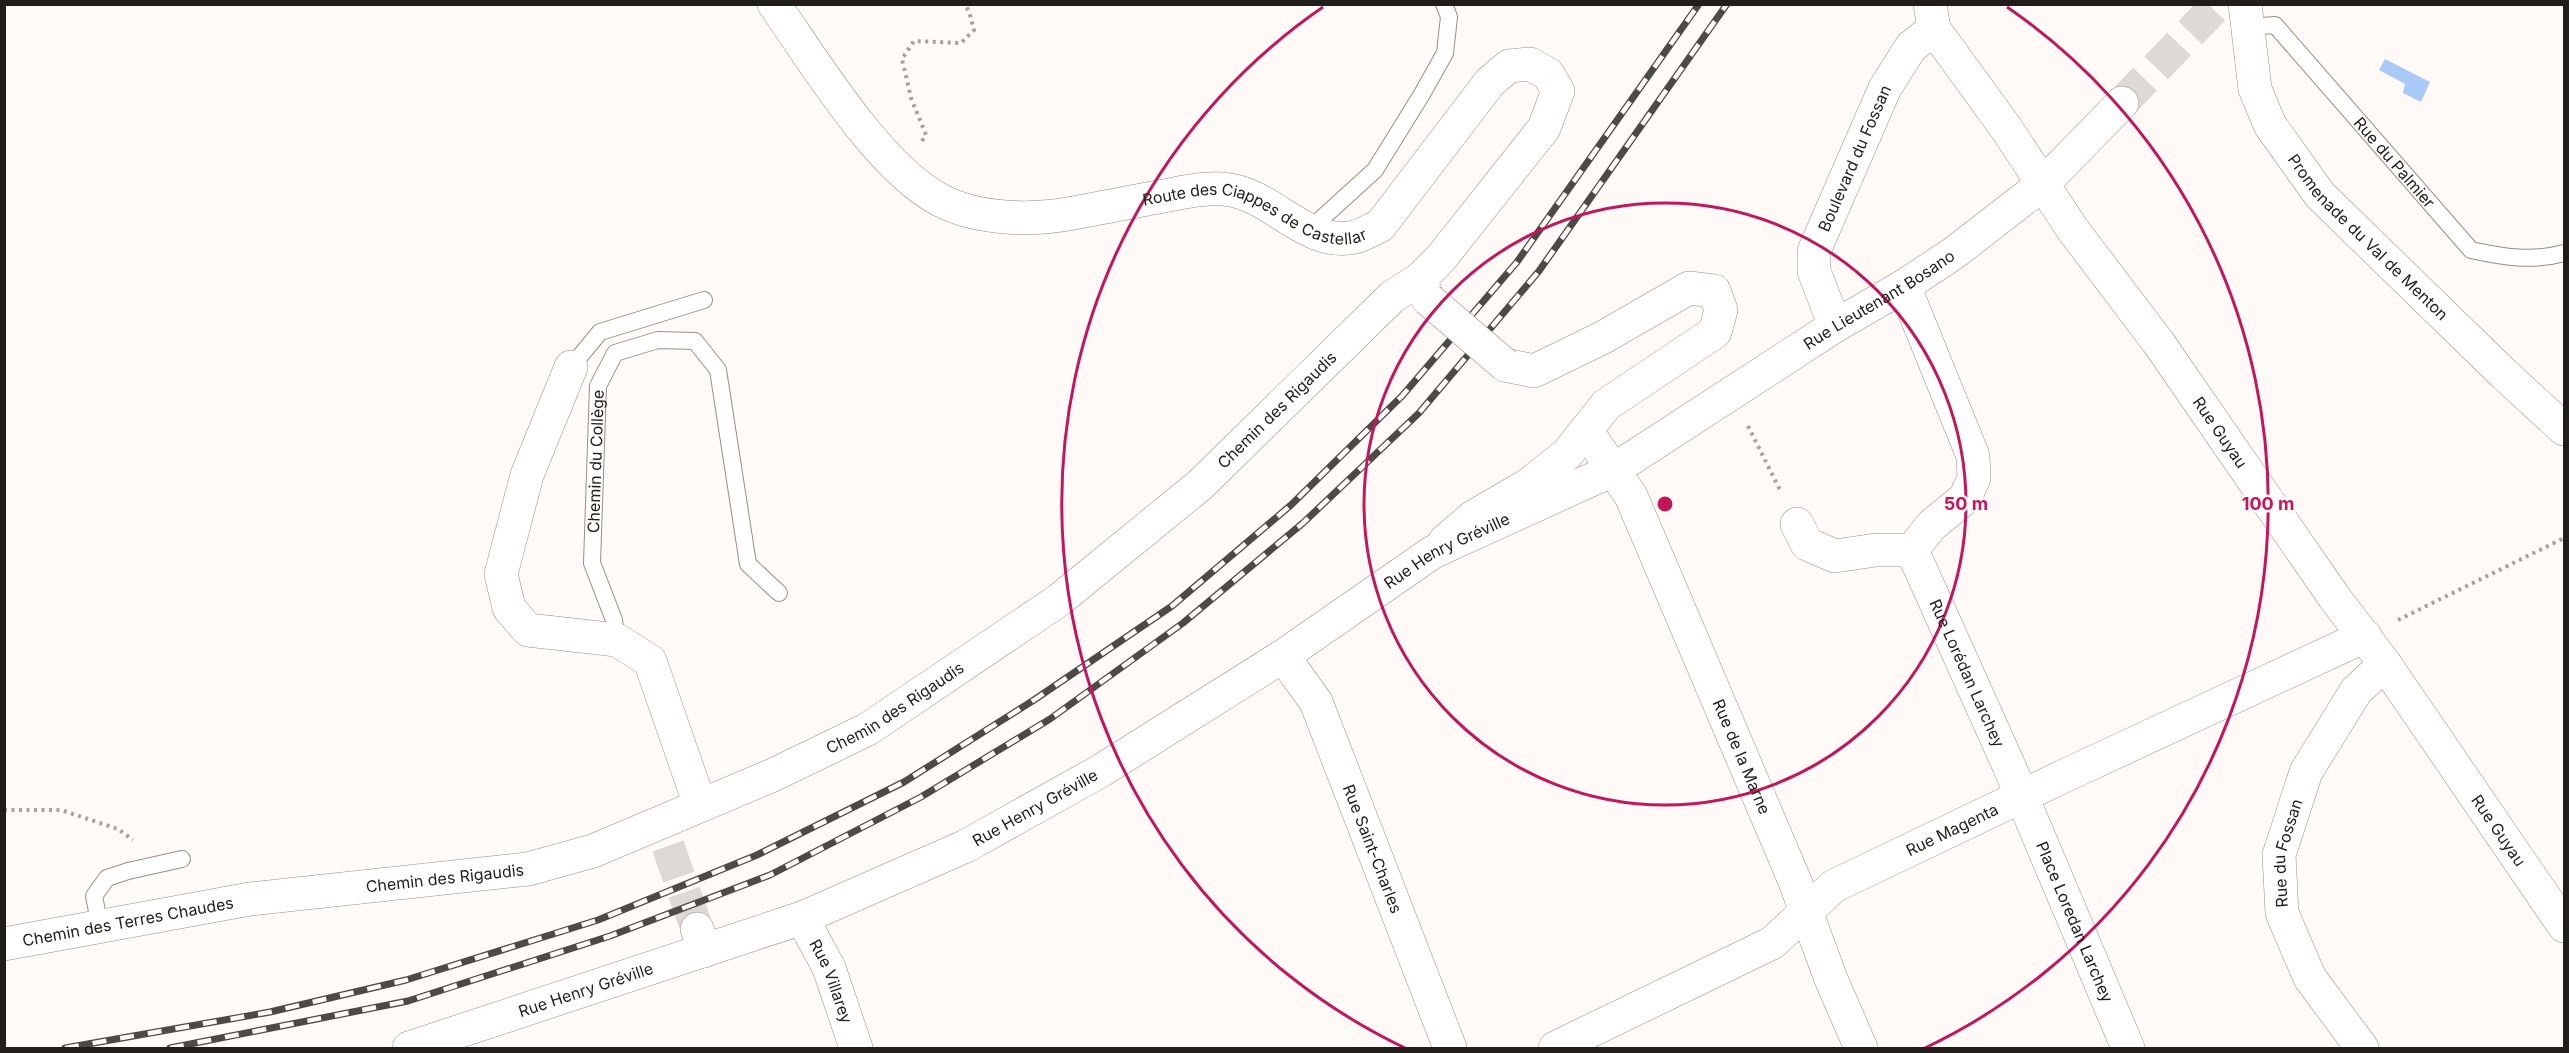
<svg xmlns="http://www.w3.org/2000/svg" width="2569" height="1053" viewBox="0 0 2569 1053" font-family="Inter,sans-serif">
<style>
.water{fill:#a9c9f6}
.lines{fill:none;stroke-linecap:round;stroke-linejoin:round}
.street-tunnel{stroke:#ded9d6;stroke-width:33;stroke-dasharray:33 16;stroke-linecap:butt}
.primary-tunnel{stroke:#ded9d6;stroke-width:33;stroke-dasharray:33 16;stroke-linecap:butt}
.lane-casing{stroke:#988e86;stroke-width:18}
.street-casing{stroke:#988e86;stroke-width:34}
.secondary-casing{stroke:#988e86;stroke-width:34}
.primary-casing{stroke:#988e86;stroke-width:34}
.path{stroke:#a5a19e;stroke-width:4;stroke-dasharray:3 4.5;stroke-linecap:butt}
.lane{stroke:#fff;stroke-width:16}
.street{stroke:#fff;stroke-width:33}
.secondary{stroke:#fff;stroke-width:33}
.primary{stroke:#fff;stroke-width:33}
.rail-casing{stroke:#4d4946;stroke-width:7}
.rail{stroke:#fffaf7;stroke-width:4.5;stroke-dasharray:14;stroke-linecap:butt}
.street-bridge-casing{stroke:#988e86;stroke-width:34;stroke-linecap:butt}
.street-bridge{stroke:#fff;stroke-width:33}
.ring{fill:none;stroke:#c2185b;stroke-width:3}
.labels{text-anchor:middle;stroke-width:5;stroke-linejoin:round;paint-order:stroke}
.street-label{font-size:16px;fill:#211d1a;stroke:#fffaf7}
.centre{fill:#c2185b;stroke:#fffaf7;stroke-width:3}
.ring-label{font-size:18px;text-anchor:middle;font-weight:bold;fill:#c2185b;stroke:#fffaf7;stroke-width:5;stroke-linejoin:round;paint-order:stroke}
</style>
<rect width="100%" height="100%" fill="#fffaf7"/>
<!-- water -->
<polygon class="water" points="2385,59 2430,82 2421,102 2403,93 2405,84 2379,70"/>
<g class="lines">
<!-- street-tunnel -->
<polyline class="street-tunnel" points="668,846 697,929"/>
<!-- primary-tunnel -->
<polyline class="primary-tunnel" points="2122,103 2218,4"/>
<!-- lane casing -->
<g class="lane-casing">
<g id="lane">
<path id="s1" d="M2247,27L2275,25L2471,250C2503,257 2532,262 2564,253"/>
<polyline points="1309,230 1375,170 1422,94 1445,53 1449,17 1444,4"/>
<polyline points="571,367 600,332 704,300"/>
<path id="s2" d="M617,640L614,620L592,563L598,386L615,353L658,340L695,341L718,370L748,564L779,593"/>
<polyline points="100,927 94,896 107,878 128,871 182,859"/>
</g>
</g>
<!-- street casing -->
<g class="street-casing">
<g id="street">
<path id="s3" d="M774,4C815,63 878,167 940,200C978,220 1033,221 1073,213C1102,208 1130,202 1158,197C1182,193 1206,186 1230,190C1273,196 1308,248 1355,237C1363,235 1372,229 1380,226L1490,82L1509,66L1530,64L1548,74L1558,91L1544,128L1441,258L1420,279L1428,299"/>
<path id="s4" d="M1930,4L1934,29L2006,128L2073,230L2158,342L2334,597L2385,664L2564,926"/>
<path id="s5" d="M1835,326L1814,271V251L1885,88L1911,47L1934,29"/>
<polyline points="571,367 527,475 501,574 509,608 528,630 617,640 650,661 700,805"/>
<path id="s6" d="M1586,430L1631,496L1794,879L1831,979L1861,1048"/>
<polyline points="1797,524 1807,544 1835,556 1876,550 1912,550 1932,525 1965,498 1974,478 1973,456 1904,286"/>
<polyline points="1445,541 1473,517 1528,485 1567,454 1606,405 1715,332 1721,310 1714,291 1689,288 1602,338 1534,371 1505,365"/>
<path id="s7" d="M1912,550L2009,766L2128,1048"/>
<path id="s8" d="M1283,656L1316,702L1450,1048"/>
<path id="s9" d="M802,918L829,968L856,1048"/>
<polyline points="697,929 704,951"/>
<path id="s10" d="M4,944L250,899L528,869L593,851L773,775L868,729L1059,600L1200,485L1392,297L1420,279"/>
<path id="s11" d="M1555,1048L1772,943L1834,886L2064,776L2365,636"/>
<path id="s12" d="M2362,1048L2310,978L2282,913L2279,855L2306,772L2356,691L2385,664"/>
</g>
</g>
<!-- secondary casing -->
<g class="secondary-casing">
<g id="secondary">
<path id="s13" d="M2245,4L2255,89L2270,125L2320,195L2504,374L2564,429"/>
</g>
</g>
<!-- primary casing -->
<g class="primary-casing">
<g id="primary">
<path id="s14" d="M409,1048L802,918L966,846L1102,770L1283,656L1433,552L1615,469L1835,326L1904,286L1954,253L2043,184L2122,103"/>
</g>
</g>
<!-- path -->
<g class="path">
<polyline points="922,141 926,135 911,98 902,59 914,41 961,43 974,30 969,11 964,4"/>
<polyline points="1748,426 1781,492"/>
<polyline points="2398,620 2564,538"/>
<polyline points="4,810 61,810 118,829 133,840"/>
</g>
<!-- lane -->
<use href="#lane" class="lane"/>
<!-- street -->
<use href="#street" class="street"/>
<!-- secondary -->
<use href="#secondary" class="secondary"/>
<!-- primary -->
<use href="#primary" class="primary"/>
<!-- rail casing -->
<g class="rail-casing">
<g id="rail">
<polyline points="65,1048 270,1012 406,980 598,920 757,855 904,782 1034,700 1172,606 1291,505 1402,396 1517,262 1699,4"/>
<polyline points="170,1048 408,1001 610,936 770,875 921,797 1050,719 1183,623 1303,523 1419,413 1539,271 1727,4"/>
</g>
</g>
<!-- rail -->
<use href="#rail" class="rail"/>
<!-- street-bridge casing -->
<g class="street-bridge-casing">
<polyline id="street-bridge" points="1428,299 1505,365"/>
</g>
<!-- street-bridge -->
<use href="#street-bridge" class="street-bridge"/>
</g>
<!-- distance rings -->
<g class="ring">
<circle cx="1665" cy="504" r="301"/>
<path d="M1405 1048A603 603 0 0 1 1323 7M2007 7A603 603 0 0 1 1925 1048"/>
</g>
<g class="labels">
<!-- street labels -->
<g class="street-label">
<text dy="6" stroke="none"><textPath href="#s5" startOffset="180">Boulevard du Fossan</textPath></text>
<text dy="6" stroke="none"><textPath href="#s1" startOffset="210">Rue du Palmier</textPath></text>
<text dy="6" stroke="none"><textPath href="#s3" startOffset="584">Route des Ciappes de Castellar</textPath></text>
<text dy="6" stroke="none"><textPath href="#s13" startOffset="274">Promenade du Val de Menton</textPath></text>
<text dy="6" stroke="none"><textPath href="#s14" startOffset="1659">Rue Lieutenant Bosano</textPath></text>
<text dy="6" stroke="none"><textPath href="#s10" startOffset="1418">Chemin des Rigaudis</textPath></text>
<text dy="6" stroke="none"><textPath href="#s4" startOffset="520">Rue Guyau</textPath></text>
<text dy="6" stroke="none"><textPath href="#s2" startOffset="183">Chemin du Collège</textPath></text>
<text dy="6" stroke="none"><textPath href="#s14" startOffset="1158">Rue Henry Gréville</textPath></text>
<text dy="6" stroke="none"><textPath href="#s7" startOffset="135">Rue Lorédan Larchey</textPath></text>
<text dy="6" stroke="none"><textPath href="#s10" startOffset="932">Chemin des Rigaudis</textPath></text>
<text dy="6" stroke="none"><textPath href="#s6" startOffset="363">Rue de la Marne</textPath></text>
<text dy="6" stroke="none"><textPath href="#s14" startOffset="672">Rue Henry Gréville</textPath></text>
<text dy="6" stroke="none"><textPath href="#s11" startOffset="456">Rue Magenta</textPath></text>
<text dy="6" stroke="none"><textPath href="#s4" startOffset="1006">Rue Guyau</textPath></text>
<text dy="6" stroke="none"><textPath href="#s8" startOffset="214">Rue Saint-Charles</textPath></text>
<text dy="6" stroke="none"><textPath href="#s12" startOffset="219">Rue du Fossan</textPath></text>
<text dy="6" stroke="none"><textPath href="#s10" startOffset="446">Chemin des Rigaudis</textPath></text>
<text dy="6" stroke="none"><textPath href="#s10" startOffset="126">Chemin des Terres Chaudes</textPath></text>
<text dy="6" stroke="none"><textPath href="#s7" startOffset="406">Place Loredan Larchey</textPath></text>
<text dy="6" stroke="none"><textPath href="#s9" startOffset="70">Rue Villarey</textPath></text>
<text dy="6" stroke="none"><textPath href="#s14" startOffset="186">Rue Henry Gréville</textPath></text>
</g>
</g>
<circle cx="1665" cy="504" r="9" class="centre"/>
<g class="ring-label">
<text x="1966" y="510">50 m</text>
<text x="2268" y="510">100 m</text>
</g>
<!-- border -->
<rect width="2569" height="1053" fill="none" stroke="#211d1a" stroke-width="12"/>
</svg>
